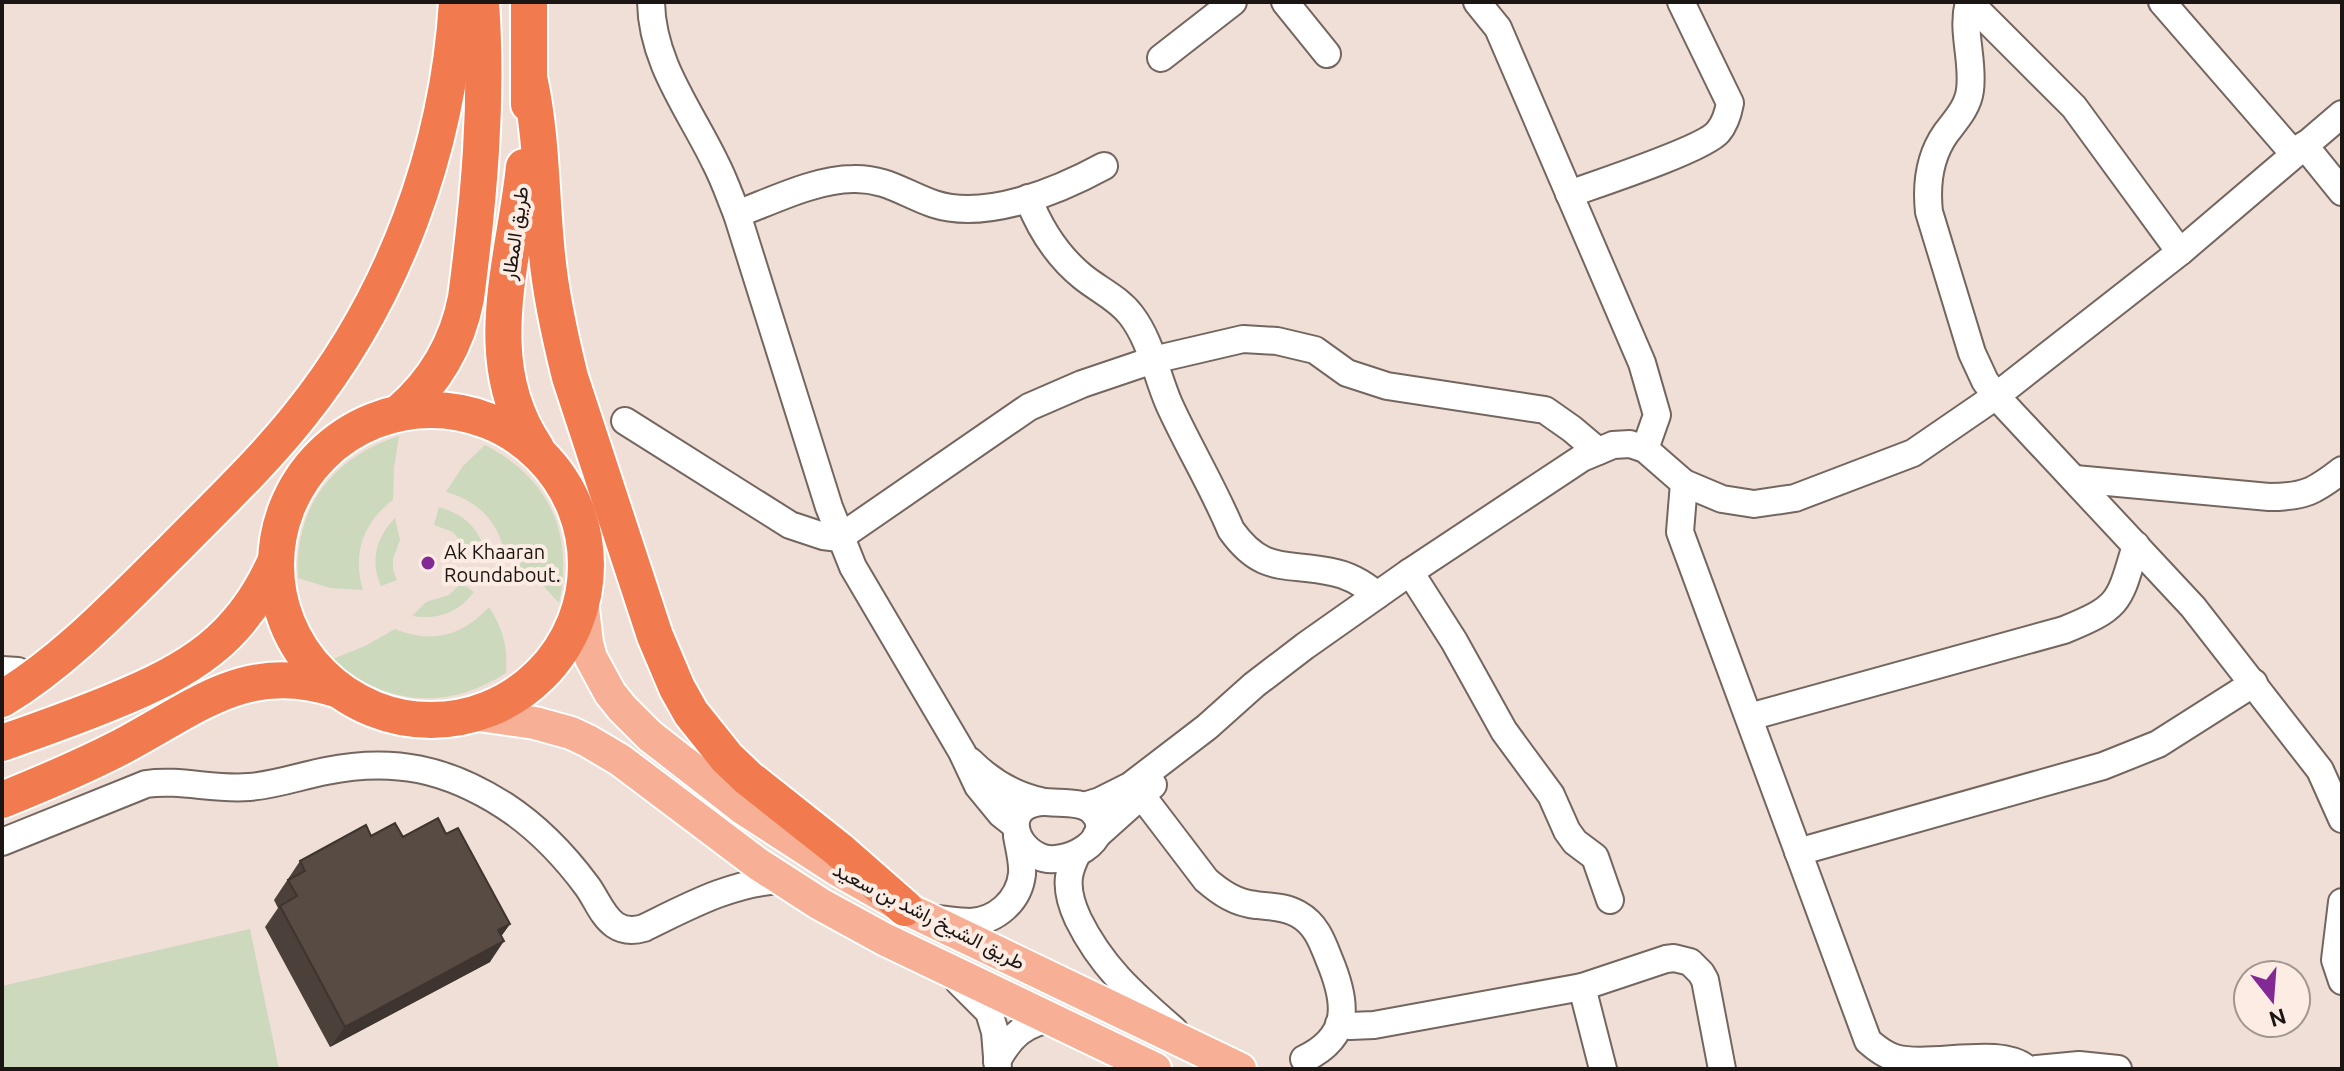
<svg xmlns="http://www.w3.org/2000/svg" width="2344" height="1071" viewBox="0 0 2344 1071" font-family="Ubuntu,Vazirmatn,sans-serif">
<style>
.green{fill:#ccd9bc}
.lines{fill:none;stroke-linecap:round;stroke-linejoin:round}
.minor-casing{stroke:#74665f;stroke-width:30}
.major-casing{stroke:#fff;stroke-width:36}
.highway-casing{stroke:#fff;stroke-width:40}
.minor{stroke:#fff;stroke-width:26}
.major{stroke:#f7b095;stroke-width:32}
.highway{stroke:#f17b4f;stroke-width:36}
.wall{fill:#4c403a}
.shaded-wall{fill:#3e3430}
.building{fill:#584b44;stroke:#3e3430;stroke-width:2}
.poi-dot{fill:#832995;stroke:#fcece3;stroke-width:3}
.labels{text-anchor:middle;stroke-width:8;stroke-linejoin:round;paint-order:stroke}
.street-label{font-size:20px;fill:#1b1613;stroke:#fcece3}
.poi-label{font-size:20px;fill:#1b1613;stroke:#fcece3;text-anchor:start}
</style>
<rect width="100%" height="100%" fill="#efdfd6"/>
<!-- green -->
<g class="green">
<path d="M399,436L394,468L393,500C363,522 352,554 363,590L330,588L298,578C294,507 333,457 399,436Z"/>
<path d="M485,445C549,478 574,533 559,603L535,577L506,559C500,524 480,501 446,492L463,466Z"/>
<path d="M439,507C463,514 478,527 485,551L466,548L453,532L434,525Z"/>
<path d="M395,518L400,540L393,559V570L397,580L381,586C370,560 376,538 395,518Z"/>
<path d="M461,583L474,592C458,613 438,620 412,616L426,602L449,595Z"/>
<path d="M489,607C503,628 508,648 506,673C447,711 385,706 333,659L365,646L395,629C431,644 463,636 489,607Z"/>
<polygon points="250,929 279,1069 2,1069 2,986"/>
</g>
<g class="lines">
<!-- minor casing -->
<g class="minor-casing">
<g id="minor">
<path d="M651,2C652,63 690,110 715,162C724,179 730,197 737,214L829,507L853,567L962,752L978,786L1001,814L1015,825"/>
<polyline points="1285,2 1327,54"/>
<polyline points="1477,2 1498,28 1642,363 1657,415 1645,449"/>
<path d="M1969,2C1961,31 1974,60 1970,90C1968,107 1956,120 1946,133C1929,157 1926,184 1929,212L1972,353L1985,381L1996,396L2193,607L2320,770L2342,819"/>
<polyline points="1969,2 2074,107 2180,252"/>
<polyline points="2162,2 2294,154"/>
<polyline points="1161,58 1233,2"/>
<polyline points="2304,145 2342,192"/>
<path d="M1569,194C1597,184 1704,149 1718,132C1725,124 1728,114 1730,103L1681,2"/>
<path d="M1028,198C1040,229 1057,256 1083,277C1099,290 1118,298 1131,315C1151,341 1156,374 1169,404C1188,446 1213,487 1231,530C1263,575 1286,562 1332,572C1349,575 1364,584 1377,595"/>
<path d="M737,214C772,201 816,179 853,179C886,178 905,194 934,204C986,221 1058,191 1104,166"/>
<polyline points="625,421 790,525 823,536 839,538 1029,407 1082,384 1153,360 1243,339 1277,341 1315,350 1347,373 1387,386 1545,410 1572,429 1598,451"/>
<path d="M2075,479L2269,497C2305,497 2315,491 2342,470"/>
<path d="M1684,483L1680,532L1868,1041C1876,1048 1885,1055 1895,1058C1930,1068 2001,1045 2027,1069"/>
<polyline points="1410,572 1454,641 1504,731 1551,795 1567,831 1575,842 1595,857 1610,900"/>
<polyline points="2,670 18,671 31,679"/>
<path d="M1749,717L2064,630C2121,607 2119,602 2136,545"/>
<path d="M970,761C989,780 1013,795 1040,801C1055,805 1082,799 1093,812C1118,839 1062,869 1038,856C1010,842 1005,804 1043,802"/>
<path d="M1142,796L1206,880C1221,893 1236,903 1256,905C1270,907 1284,906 1298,914C1316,924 1322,941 1329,959C1347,1002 1352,1036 1304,1059"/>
<polyline points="1084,806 1100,801 1130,786 1207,727 1254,685 1305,646 1410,572 1582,458 1613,445 1630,444 1645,449 1684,483 1722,499 1754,504 1795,498 1913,453 1996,396 2180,252 2342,114"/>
<polyline points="1096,836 1153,785"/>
<path d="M2,842L146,784C180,779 214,790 249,787C276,785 300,776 326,771C394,757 447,769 505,806C537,827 564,855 587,886C596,898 602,916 615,925C624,931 634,931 644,928C689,906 732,882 783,880"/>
<polyline points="1798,852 2103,766 2158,744 2254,683"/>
<path d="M1077,854C1073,862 1070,869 1069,877C1067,892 1072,906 1078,919C1102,968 1134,995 1174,1030"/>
<polyline points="2342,902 2335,960 2342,981"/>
<path d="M937,919C948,920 959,922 970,922C996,921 1019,901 1022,874C1023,862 1019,848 1017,836"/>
<polyline points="959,982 989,1012 995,1032 998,1069"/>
<polyline points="1582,987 1603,1069"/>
<polyline points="1339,1024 1350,1026 1374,1025 1582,987 1666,959 1674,958 1690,962 1701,973 1705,980 1722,1069"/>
<path d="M997,1061C1010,1037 1025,1022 1053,1019"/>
<polyline points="2037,1069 2079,1065 2118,1069"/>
</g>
</g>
<!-- major casing -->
<g class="major-casing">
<g id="major">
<polyline points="582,600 587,643 591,658 610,693 622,708 650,736 744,809 838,870 905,908 1240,1069"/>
<polyline points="472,714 535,723 571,733 588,741 620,760 758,864 820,904 884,939 1155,1069"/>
</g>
</g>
<!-- highway casing -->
<g class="highway-casing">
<g id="highway">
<path d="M530,82C542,140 541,197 547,255C551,297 560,337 570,377L655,636L677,688L691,713L727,758L748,778L839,850L905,908"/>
<polyline points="529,104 529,2"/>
<path d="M524,167C514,263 477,361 536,448"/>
<circle cx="431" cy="565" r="155"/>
<path d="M399,413C435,382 457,345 466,298C479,199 488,102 481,2"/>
<path d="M2,699C66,660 118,604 171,552C215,507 261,464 300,415C393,299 448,151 457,2"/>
<path d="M2,743C39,730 76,717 112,702C190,670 241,640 276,560"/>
<path d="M2,800C42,784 82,767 121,747C197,707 247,659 339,690"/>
</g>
</g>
<!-- minor -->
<use href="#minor" class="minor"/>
<!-- major -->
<use href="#major" class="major"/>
<!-- highway -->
<use href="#highway" class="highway"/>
</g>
<!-- wall -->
<polygon class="wall" points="446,834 510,924 501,936 490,962 330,1047 265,927 278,908 274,900 300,861 371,836 403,837"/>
<!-- shaded-wall -->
<g class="shaded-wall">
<polygon points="510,924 495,945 498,930"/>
<polygon points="504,941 490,962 330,1047 345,1027"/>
</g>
<!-- building -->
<polygon class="building" points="438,818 446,834 458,828 510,924 498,930 504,941 345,1027 280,906 297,896 288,880 305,871 300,861 366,825 371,836 395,823 403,837"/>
<!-- markers -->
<circle class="poi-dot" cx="428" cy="563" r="8"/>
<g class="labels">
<!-- street labels -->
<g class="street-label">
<text transform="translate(515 233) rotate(-82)" y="7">طريق المطار</text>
<text transform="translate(929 916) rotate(27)" y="7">طريق الشيخ راشد بن سعيد</text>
</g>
<!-- poi labels -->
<g class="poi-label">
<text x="444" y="559">Ak Khaaran<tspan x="444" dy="23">Roundabout.</tspan></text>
</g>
</g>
<!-- border -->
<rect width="2344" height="1071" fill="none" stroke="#1b1613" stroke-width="8"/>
<!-- north arrow -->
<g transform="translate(2272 999) rotate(163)"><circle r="38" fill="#fcece3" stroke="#a29690" stroke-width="2"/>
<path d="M0-6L14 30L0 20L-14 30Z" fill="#832995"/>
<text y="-12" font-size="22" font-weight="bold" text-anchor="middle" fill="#1b1613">N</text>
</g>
</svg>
